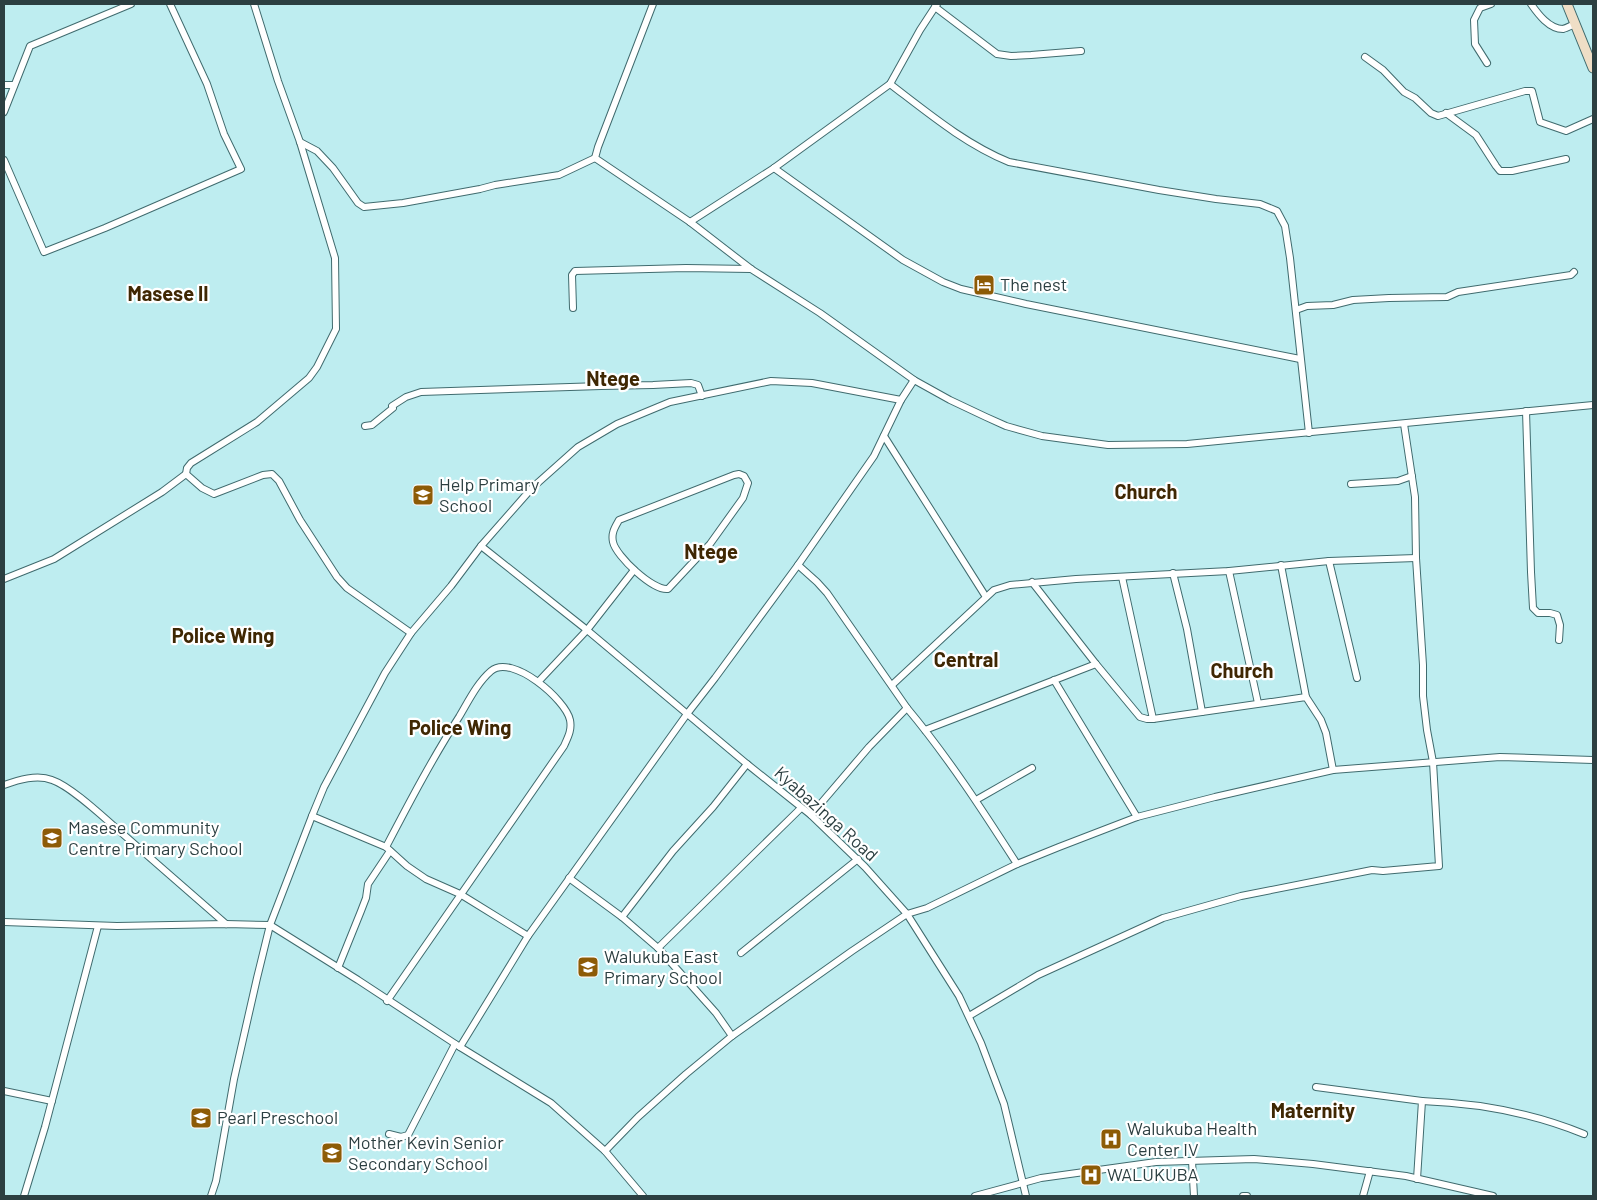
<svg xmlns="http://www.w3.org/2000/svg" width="1597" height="1200" viewBox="0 0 1597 1200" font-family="Barlow,sans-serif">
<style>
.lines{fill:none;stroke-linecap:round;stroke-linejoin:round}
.street-casing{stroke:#406b6e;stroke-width:8}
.secondary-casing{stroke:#406b6e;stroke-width:11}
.street{stroke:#fff;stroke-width:6}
.secondary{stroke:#efdec6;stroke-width:9}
.labels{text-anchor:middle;stroke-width:4.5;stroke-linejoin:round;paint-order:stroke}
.poi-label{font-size:18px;fill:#2c3f41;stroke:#fff;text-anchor:start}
.street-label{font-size:18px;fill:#2c3f41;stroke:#fff}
.quarter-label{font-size:20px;font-weight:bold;fill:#3f2703;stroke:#fff}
</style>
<rect width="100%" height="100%" fill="#beedf0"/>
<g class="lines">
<!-- street casing -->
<g class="street-casing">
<g id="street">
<polyline points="653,4 598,147 595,158 690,222 751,269 820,313 914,380 950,400 986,417 1006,426 1042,436 1108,445 1187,444 1593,405"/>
<path d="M1531,4C1538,14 1549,29 1563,29C1567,28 1572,25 1575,24"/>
<polyline points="935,7 997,54 1011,56 1031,55 1081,51"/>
<polyline points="1365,57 1383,70 1404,92 1415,98 1431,113 1438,116 1525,91 1532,91 1540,122 1566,131 1593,119"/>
<polyline points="1487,63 1475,44 1474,20 1480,8 1491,4"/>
<path d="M890,84C928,113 965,144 1009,162L1159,190L1216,199L1260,204L1277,211L1285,226L1290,258L1309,433"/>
<polyline points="4,85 14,85"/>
<polyline points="4,112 30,46 131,4"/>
<polyline points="1446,113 1476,135 1496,166 1500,171 1512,171 1566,159"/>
<polyline points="300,142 317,151 333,168 358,203 364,207 403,203 480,189 495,185 559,175 595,158"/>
<polyline points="4,160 44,252 105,228 241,169 224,134 207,84 170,4"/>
<polyline points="774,168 903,260 943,282 961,289 1026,304 1300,359"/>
<polyline points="690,222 774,168 890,84 920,30 937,4"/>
<polyline points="573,308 572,275 575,271 686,268 751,269"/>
<polyline points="1296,310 1307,306 1333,305 1353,300 1389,298 1447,297 1458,292 1571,275 1574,272"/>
<polyline points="1526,411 1531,572 1533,608 1538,613 1550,613 1557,615 1560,625 1559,640"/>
<polyline points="365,426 372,425 393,408 392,406 406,397 421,392 601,386 653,385 691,383 698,385 702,396"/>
<polyline points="884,436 986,597"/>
<polyline points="186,474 187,468 191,463 257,422 309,378 317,367 336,329 335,258 300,142 278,81 254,4"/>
<path d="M739,474L744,476L748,483L743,498L710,544L668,589C653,591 616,556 613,542C611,533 615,527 619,520L734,475Z"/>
<polyline points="1351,484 1398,481 1412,476"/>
<polyline points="481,546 587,630 747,764 811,815 865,867 907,914 959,996 981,1043 1004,1104 1026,1196"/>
<polyline points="1329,561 1357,678"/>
<polyline points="798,565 817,582 827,593 907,708 869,747 811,815"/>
<polyline points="1281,565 1306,697"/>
<polyline points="1229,571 1258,703"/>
<polyline points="1173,573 1187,629 1202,712"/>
<polyline points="1122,577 1153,719"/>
<polyline points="4,579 54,559 162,492 186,474 202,488 214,494 263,475 272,474 279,481 300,520 337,577 347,588 411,633"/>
<polyline points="1032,582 1096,664 1140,717 1147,719 1153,719 1306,697 1321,720 1326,733 1333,770"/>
<polyline points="1054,680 1137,817"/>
<polyline points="539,681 587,630 634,570"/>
<polyline points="892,685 994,590 1010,585 1076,579 1229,571 1329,561 1416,558"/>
<path d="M907,708C948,757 983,811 1017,864"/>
<polyline points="925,730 1096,664"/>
<path d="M4,785C18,780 37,774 52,780C70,786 101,815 116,828C153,860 189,892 226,924"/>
<polyline points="976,800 1032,768"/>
<polyline points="312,816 386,847 407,866 426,879 460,894 528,936"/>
<path d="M386,847C409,803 432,759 459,717C468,702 477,683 491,671C512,653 566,700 570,720C572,730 568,737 564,746L387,1001"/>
<polyline points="569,878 622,917 658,948 716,1013 732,1036"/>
<polyline points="622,917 673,851 713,807 747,764"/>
<polyline points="4,922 117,926 226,924 270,925 358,980 460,1047 551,1103 605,1151 643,1196"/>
<polyline points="658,948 801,808"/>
<polyline points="741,953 858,859"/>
<polyline points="338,968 361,911 366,898 368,884 390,851"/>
<polyline points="969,1016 1038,975 1163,918 1241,896 1372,870 1383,871 1439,866 1433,762 1427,730 1423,696 1423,665 1416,558 1415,497 1404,424"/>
<polyline points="460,1047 528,936 687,714 715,678 798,565 874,456 901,400 914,380"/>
<polyline points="1316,1087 1422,1101 1417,1179"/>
<polyline points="4,1091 52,1101"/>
<path d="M1422,1101C1476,1103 1533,1113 1584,1134"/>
<polyline points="389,1134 401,1137 408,1135 455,1044"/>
<polyline points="605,1151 638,1117 686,1074 732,1036 852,951 907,914 927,908 1017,864 1059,847 1137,817 1215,797 1333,770 1500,757 1593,760"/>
<polyline points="1192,1161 1194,1196"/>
<polyline points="24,1196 45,1127 98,926"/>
<polyline points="211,1196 216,1181 234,1079 257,978 270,925 312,816 324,787 385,673 411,633 451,586 481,546 532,488 578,447 617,424 670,402 771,381 812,383 901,400"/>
<polyline points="975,1196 1041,1178 1156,1162 1254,1159 1313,1164 1406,1176 1493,1196"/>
<polyline points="1243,1196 1247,1196"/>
<polyline points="1363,1196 1370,1171"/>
</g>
</g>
<!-- secondary casing -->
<g class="secondary-casing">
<polyline id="secondary" points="1567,4 1593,68"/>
</g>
<!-- street -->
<use href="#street" class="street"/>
<!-- secondary -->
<use href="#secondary" class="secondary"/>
</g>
<!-- icons -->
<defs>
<g id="hotel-square" transform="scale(1.125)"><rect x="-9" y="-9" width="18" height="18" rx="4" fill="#8d5b06" stroke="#fff"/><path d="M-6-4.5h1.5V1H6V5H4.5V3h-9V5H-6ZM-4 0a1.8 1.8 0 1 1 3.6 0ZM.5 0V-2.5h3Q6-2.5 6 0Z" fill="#fff"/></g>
<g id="school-square" transform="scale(1.125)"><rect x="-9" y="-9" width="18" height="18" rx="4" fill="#8d5b06" stroke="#fff"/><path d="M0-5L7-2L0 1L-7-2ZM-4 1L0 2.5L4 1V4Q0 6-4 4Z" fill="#fff"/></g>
<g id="hospital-square" transform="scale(1.125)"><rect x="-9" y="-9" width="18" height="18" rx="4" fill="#8d5b06" stroke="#fff"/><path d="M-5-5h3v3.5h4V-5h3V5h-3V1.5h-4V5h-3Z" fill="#fff"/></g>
</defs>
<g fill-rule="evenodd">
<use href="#hotel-square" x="984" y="285"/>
<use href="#school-square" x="423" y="495"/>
<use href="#school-square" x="52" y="838"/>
<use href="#school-square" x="588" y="967"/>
<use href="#school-square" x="201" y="1118"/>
<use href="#hospital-square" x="1111" y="1139"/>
<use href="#school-square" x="332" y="1153"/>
<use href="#hospital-square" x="1091" y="1175"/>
</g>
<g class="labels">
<!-- poi labels -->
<g class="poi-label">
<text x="1000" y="291">The nest</text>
<text x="439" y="491">Help Primary<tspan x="439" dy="21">School</tspan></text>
<text x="68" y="834">Masese Community<tspan x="68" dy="21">Centre Primary School</tspan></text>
<text x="604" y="963">Walukuba East<tspan x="604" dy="21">Primary School</tspan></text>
<text x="217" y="1124">Pearl Preschool</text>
<text x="1127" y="1135">Walukuba Health<tspan x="1127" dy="21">Center IV</tspan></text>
<text x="348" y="1149">Mother Kevin Senior<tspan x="348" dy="21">Secondary School</tspan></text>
<text x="1107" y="1181">WALUKUBA</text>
</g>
<!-- street labels -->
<g class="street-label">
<text transform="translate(826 814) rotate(42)" y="6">Kyabazinga Road</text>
</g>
<!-- quarter labels -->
<g class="quarter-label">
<text x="168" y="301">Masese II</text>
<text x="613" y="386">Ntege</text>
<text x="1146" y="499">Church</text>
<text x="711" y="559">Ntege</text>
<text x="223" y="643">Police Wing</text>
<text x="966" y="667">Central</text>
<text x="1242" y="678">Church</text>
<text x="460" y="735">Police Wing</text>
<text x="1313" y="1118">Maternity</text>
</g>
</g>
<!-- border -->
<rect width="1597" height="1200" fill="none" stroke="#2c3f41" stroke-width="10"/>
</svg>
